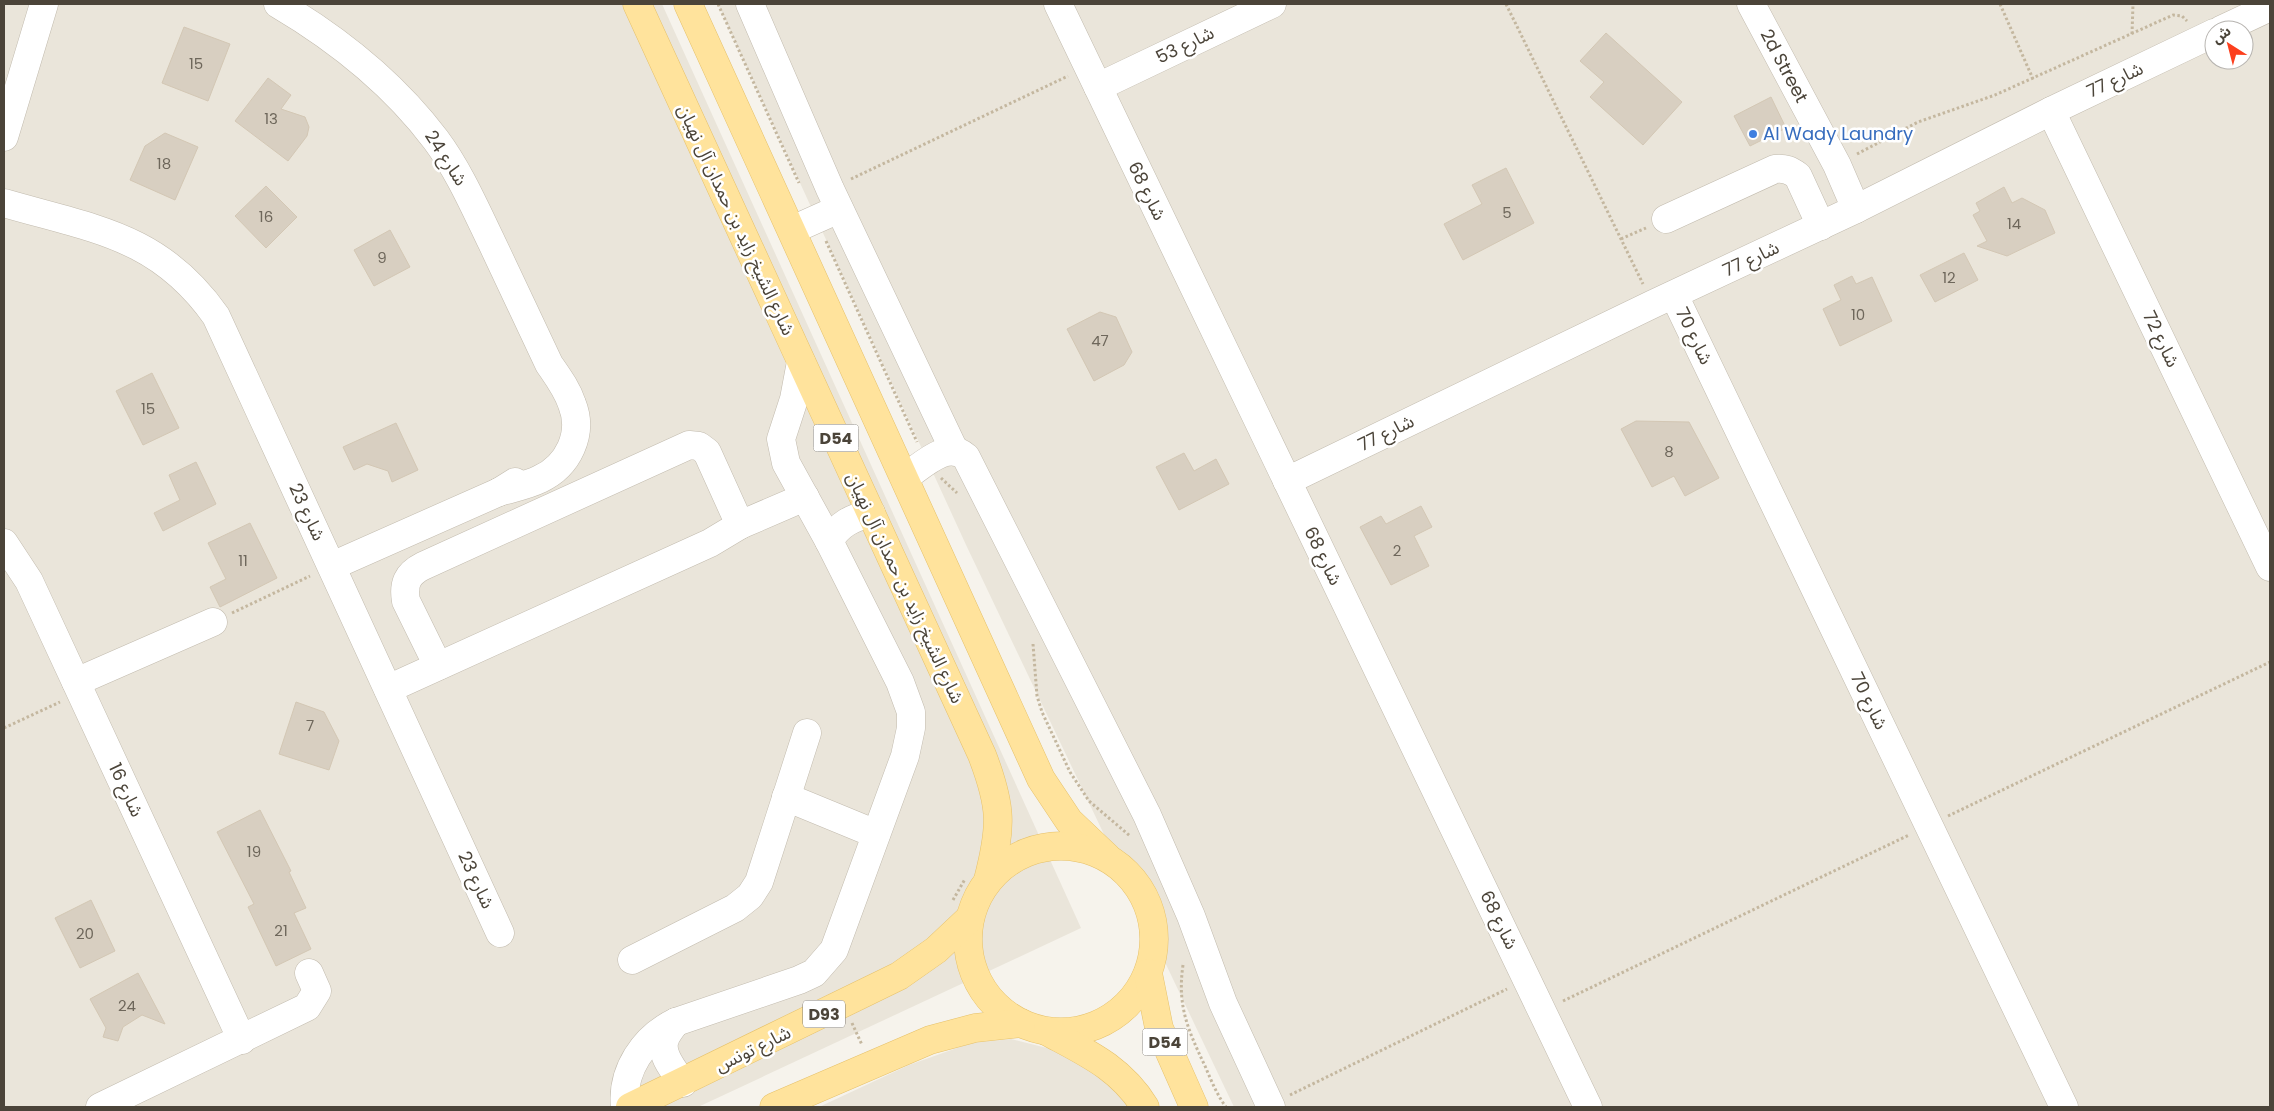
<svg xmlns="http://www.w3.org/2000/svg" width="2274" height="1111" viewBox="0 0 2274 1111" font-family="Poppins,'Noto Sans Arabic',sans-serif">
<style>
.residential{fill:#eae5da;fill-rule:evenodd}
.building{fill:#d8cfc1;stroke:#d3c7b4}
.lines{fill:none;stroke-linecap:round;stroke-linejoin:round}
.minor-casing{stroke:#c2bbae;stroke-width:29}
.major-casing{stroke:#e6c16a;stroke-width:29}
.path{stroke:#c4b79f;stroke-width:3;stroke-dasharray:2.5 2.5;stroke-linecap:butt}
.minor{stroke:#fff;stroke-width:28}
.major{stroke:#ffe39c;stroke-width:28}
.shop-dot{fill:#3f7fe0;stroke:#fff;stroke-width:2}
.labels{text-anchor:middle;stroke-width:5;stroke-linejoin:round;paint-order:stroke}
.number-label{font-size:15px;fill:#6e675b}
.shield{fill:#fff;stroke:#817c74;stroke-width:1}
.shield-label{font-size:16px;font-weight:bold;fill:#4b4439}
.street-label{font-size:18px;fill:#4b4439;stroke:#fff}
.shop-label{font-size:18px;fill:#366cbe;stroke:#fff;text-anchor:start}
</style>
<rect width="100%" height="100%" fill="#f6f3ec"/>
<!-- residential -->
<g class="residential">
<polygon points="4,4 662,4 1081,928 698,1107 4,1107"/>
<path d="M718,4H2270V1107H1234L967,547ZM2214,30H2244V60H2214Z"/>
<polygon points="1011,1039 1051,1049 1091,1068 1132,1107 819,1107 909,1065 971,1043"/>
</g>
<!-- building -->
<g class="building">
<polygon points="184,27 230,44 208,101 162,83"/>
<polygon points="1606,33 1682,102 1643,145 1590,97 1604,82 1580,61"/>
<polygon points="268,78 291,95 281,109 305,117 309,127 307,136 288,161 235,121"/>
<polygon points="1771,97 1786,128 1750,146 1734,116"/>
<polygon points="165,133 198,147 175,200 130,180 145,146"/>
<polygon points="1506,168 1534,223 1463,260 1444,224 1482,204 1472,185"/>
<polygon points="266,186 297,217 266,248 235,216"/>
<polygon points="2004,187 2012,203 2022,198 2045,210 2055,233 2007,256 1977,246 1987,241 1973,215 1980,211 1976,203"/>
<polygon points="390,230 410,267 374,286 354,250"/>
<polygon points="1964,253 1978,280 1935,302 1920,275"/>
<polygon points="1852,276 1856,284 1872,277 1892,321 1840,346 1823,309 1841,300 1834,285"/>
<polygon points="1100,312 1116,317 1132,352 1124,365 1094,381 1067,329"/>
<polygon points="152,373 179,428 143,445 116,391"/>
<polygon points="1636,421 1689,422 1719,478 1685,496 1674,476 1652,487 1621,429"/>
<polygon points="396,423 418,470 392,482 388,471 367,464 354,470 343,447"/>
<polygon points="1184,453 1194,471 1216,459 1229,484 1179,510 1156,467"/>
<polygon points="196,462 216,504 163,531 154,513 180,500 169,475"/>
<polygon points="1421,506 1432,527 1414,536 1429,566 1391,585 1360,527 1381,516 1386,524"/>
<polygon points="250,523 277,578 220,607 210,587 226,579 208,543"/>
<polygon points="296,702 324,712 339,741 329,770 279,754"/>
<polygon points="260,810 291,871 289,872 306,908 294,913 311,949 276,966 248,907 254,904 217,832"/>
<polygon points="91,900 115,951 80,968 55,918"/>
<polygon points="138,973 165,1024 142,1015 123,1027 118,1041 103,1037 106,1028 90,999"/>
</g>
<g class="lines">
<!-- minor casing -->
<g class="minor-casing">
<g id="minor">
<path d="M278,4C339,40 393,83 436,140C459,171 475,208 492,243C511,283 530,324 549,364C558,377 567,389 572,404C584,434 568,466 540,479C528,485 513,488 499,492"/>
<polyline points="750,4 830,189 954,450"/>
<polyline points="1058,4 1588,1107"/>
<polyline points="1751,4 1837,165 1856,209"/>
<polyline points="2221,30 2270,7"/>
<polyline points="1098,87 1272,4"/>
<polyline points="2051,111 2270,567"/>
<polyline points="4,137 44,4"/>
<path d="M4,203C93,229 159,235 216,316L500,933"/>
<path d="M1666,219L1775,169C1785,168 1790,170 1798,176L1821,226"/>
<polyline points="792,230 839,209"/>
<polyline points="1674,295 2064,1107"/>
<path d="M905,477C922,466 947,440 966,457L1147,815L1191,916L1223,1003L1271,1107"/>
<polyline points="1287,481 1653,304 1856,209 2051,111 2214,33"/>
<path d="M829,541C839,524 852,518 871,513"/>
<polyline points="4,543 29,581 242,1040"/>
<polyline points="332,566 499,492 515,482"/>
<path d="M438,666L406,601C403,584 407,574 423,566L689,445L699,446L707,452L740,525"/>
<polyline points="76,682 213,622"/>
<polyline points="388,689 710,543 740,525 805,497"/>
<polyline points="786,797 876,834"/>
<polyline points="632,960 735,908 750,896 759,882 807,733"/>
<path d="M676,1022C672,1027 667,1033 665,1039C659,1054 675,1072 683,1083"/>
<polyline points="100,1107 307,1007 317,991 309,973"/>
<path d="M625,1107C621,1071 644,1037 676,1022L799,980L814,973L834,950L905,756L911,728V712L900,682L829,541L786,463L781,439L794,399L801,362"/>
</g>
</g>
<!-- major casing -->
<g class="major-casing">
<g id="major">
<path d="M637,4L982,755C1002,807 1002,826 988,880"/>
<polyline points="688,4 1041,779 1069,821 1107,857"/>
<circle cx="1061" cy="939" r="93"/>
<polyline points="1148,973 1159,1028 1194,1107"/>
<path d="M1048,1032C1087,1053 1121,1068 1145,1107"/>
<polyline points="630,1107 899,976 936,950 970,918"/>
<polyline points="774,1107 930,1040 975,1028 1021,1023"/>
</g>
</g>
<!-- path -->
<g class="path">
<polyline points="718,4 799,183"/>
<polyline points="1506,4 1643,284"/>
<polyline points="2000,4 2033,79"/>
<polyline points="2132,34 2133,4"/>
<polyline points="1857,154 1918,122 1995,95 2173,15 2182,16 2187,21"/>
<polyline points="851,179 1068,76"/>
<polyline points="1621,239 1646,228"/>
<polyline points="826,241 917,442"/>
<polyline points="941,478 957,493"/>
<polyline points="232,613 310,576"/>
<polyline points="1033,644 1037,696 1042,712 1070,772 1089,801 1130,836"/>
<polyline points="4,728 60,702"/>
<polyline points="1948,816 2270,662"/>
<polyline points="953,900 965,879"/>
<path d="M1183,965C1177,1006 1188,1030 1205,1066C1211,1080 1217,1095 1226,1107"/>
<polyline points="1563,1001 1909,835"/>
<polyline points="852,1023 862,1045"/>
<polyline points="1290,1095 1507,989"/>
</g>
<!-- minor -->
<use href="#minor" class="minor"/>
<!-- major -->
<use href="#major" class="major"/>
</g>
<!-- markers -->
<circle class="shop-dot" cx="1753" cy="134" r="5"/>
<g class="labels">
<!-- number labels -->
<g class="number-label">
<text x="196" y="69">15</text>
<text x="271" y="124">13</text>
<text x="164" y="169">18</text>
<text x="1507" y="218">5</text>
<text x="266" y="222">16</text>
<text x="2014" y="229">14</text>
<text x="382" y="263">9</text>
<text x="1949" y="283">12</text>
<text x="1858" y="320">10</text>
<text x="1100" y="346">47</text>
<text x="148" y="414">15</text>
<text x="1669" y="457">8</text>
<text x="1397" y="556">2</text>
<text x="243" y="566">11</text>
<text x="310" y="731">7</text>
<text x="254" y="857">19</text>
<text x="281" y="936">21</text>
<text x="85" y="939">20</text>
<text x="127" y="1011">24</text>
</g>
<!-- shield labels -->
<g class="shield">
<rect x="813.5" y="424.5" width="45" height="27" rx="4"/>
<rect x="803" y="1000.5" width="42" height="27" rx="4"/>
<rect x="1142.5" y="1028.5" width="45" height="27" rx="4"/>
</g>
<g class="shield-label">
<text x="836" y="444">D54</text>
<text x="824" y="1020">D93</text>
<text x="1165" y="1048">D54</text>
</g>
<!-- street labels -->
<g class="street-label">
<text transform="translate(1185 45) rotate(-26)" y="6">شارع 53</text>
<text transform="translate(1784 66) rotate(62)" y="6">2d Street</text>
<text transform="translate(2115 80) rotate(-25)" y="6">شارع 77</text>
<text transform="translate(446 158) rotate(57)" y="6">شارع 24</text>
<text transform="translate(1147 191) rotate(64)" y="6">شارع 68</text>
<text transform="translate(736 220) rotate(65)" y="6">شارع الشيخ زايد بن حمدان آل نهيان</text>
<text transform="translate(1751 259) rotate(-25)" y="6">شارع 77</text>
<text transform="translate(1694 336) rotate(64)" y="6">شارع 70</text>
<text transform="translate(2161 339) rotate(64)" y="6">شارع 72</text>
<text transform="translate(1386 433) rotate(-26)" y="6">شارع 77</text>
<text transform="translate(307 512) rotate(65)" y="6">شارع 23</text>
<text transform="translate(1323 556) rotate(64)" y="6">شارع 68</text>
<text transform="translate(905 588) rotate(65)" y="6">شارع الشيخ زايد بن حمدان آل نهيان</text>
<text transform="translate(1869 701) rotate(64)" y="6">شارع 70</text>
<text transform="translate(126 790) rotate(65)" y="6">شارع 16</text>
<text transform="translate(476 880) rotate(65)" y="6">شارع 23</text>
<text transform="translate(1499 920) rotate(64)" y="6">شارع 68</text>
<text transform="translate(753 1049) rotate(-26)" y="6">شارع تونس</text>
</g>
<!-- shop labels -->
<g class="shop-label">
<text x="1763" y="140">Al Wady Laundry</text>
</g>
</g>
<!-- border -->
<rect width="2274" height="1111" fill="none" stroke="#4b4439" stroke-width="10"/>
<!-- north arrow -->
<g transform="translate(2229 45) rotate(324)"><circle r="24" fill="#ffffff" stroke="#b7b4b0"/>
<path d="M0-4L9 19L0 12L-9 19Z" fill="#fc3f1d"/>
<text y="-8" font-size="14" font-weight="bold" text-anchor="middle" fill="#4b4439">ش</text>
</g>
</svg>
